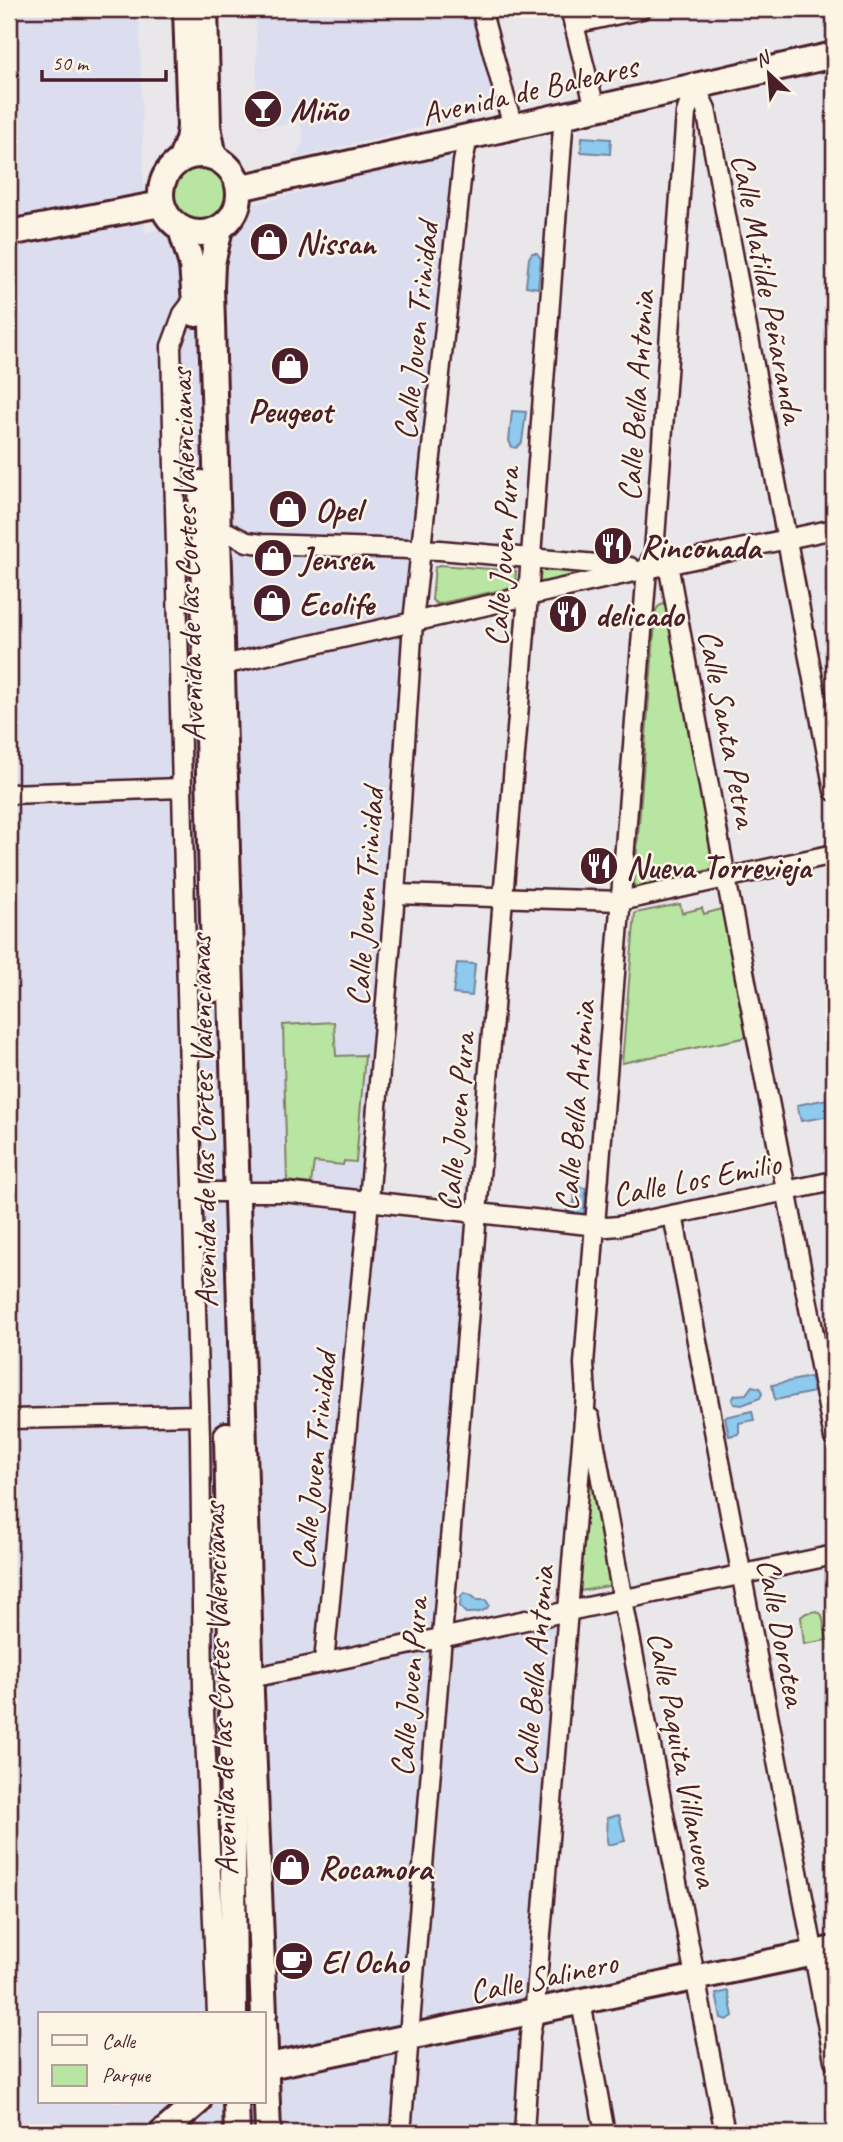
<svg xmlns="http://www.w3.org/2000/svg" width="843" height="2142" viewBox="0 0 843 2142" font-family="Caveat,sans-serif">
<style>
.built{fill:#dcddee;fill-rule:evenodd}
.green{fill:#b8e5a2;stroke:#818266;stroke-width:2}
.water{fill:#8ec9ee;stroke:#7385a0;stroke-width:2}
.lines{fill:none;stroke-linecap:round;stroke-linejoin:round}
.street-casing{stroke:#4a1f2b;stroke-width:23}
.secondary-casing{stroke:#4a1f2b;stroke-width:30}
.street{stroke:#fcf5e5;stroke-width:18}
.secondary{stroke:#fcf5e5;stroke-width:24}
.labels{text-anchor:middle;stroke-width:5;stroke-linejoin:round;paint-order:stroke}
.street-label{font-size:33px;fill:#4a1f2b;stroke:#fcf5e5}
.poi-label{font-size:33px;font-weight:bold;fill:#4a1f2b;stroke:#fcf5e5;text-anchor:start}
</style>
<rect width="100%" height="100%" fill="#e9e7ea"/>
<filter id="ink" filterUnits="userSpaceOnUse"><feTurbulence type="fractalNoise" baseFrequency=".0143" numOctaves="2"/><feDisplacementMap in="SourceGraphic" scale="14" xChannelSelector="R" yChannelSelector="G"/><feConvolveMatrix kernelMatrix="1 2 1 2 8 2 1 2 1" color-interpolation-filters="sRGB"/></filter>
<g filter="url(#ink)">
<!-- built -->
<g class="built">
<path d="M9,9H139L145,233L452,152L358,1213L467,1226L433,1647L556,1621L516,2133H9ZM40,2014H264V2102H40Z"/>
<polygon points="256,9 472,9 496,108 293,159 303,143 301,122 258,128"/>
</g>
<!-- green -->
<g class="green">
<circle cx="200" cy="194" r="28"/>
<polygon points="439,565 516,571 515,587 437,604 432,600 435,567"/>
<polygon points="541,569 597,572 538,585 539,571"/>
<polygon points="663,604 667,607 718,868 634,887 656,610 659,606"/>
<polygon points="680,904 682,913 702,908 704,914 725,908 748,1037 622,1063 635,913"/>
<polygon points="334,1022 336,1056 365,1055 356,1162 344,1161 343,1165 314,1162 311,1184 287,1181 283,1025"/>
<polygon points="590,1485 594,1488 610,1584 608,1586 581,1591 579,1589 587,1489"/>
<polygon points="817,1611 822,1615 827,1640 804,1644 801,1617 806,1613"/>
</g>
<!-- water -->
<g class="water">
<polygon points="582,137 611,139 610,154 581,152"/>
<polygon points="532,253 537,253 541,259 538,288 526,286 529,258"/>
<polygon points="512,411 526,412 522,442 516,448 512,447 509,441"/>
<polygon points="457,963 475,964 472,996 453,994"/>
<polygon points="828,1099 831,1116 801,1121 797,1105"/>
<polygon points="575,1187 586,1188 584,1214 567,1213 567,1204 574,1204"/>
<polygon points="810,1377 814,1392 775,1400 772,1385"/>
<polygon points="752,1386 760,1388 762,1394 760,1398 742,1405 734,1404 732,1400 735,1395 746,1394"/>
<polygon points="752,1411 754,1420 739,1423 739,1434 729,1436 725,1417"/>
<path d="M464,1593L471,1595L477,1600H486L489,1605C486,1613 473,1613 466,1613L460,1607L461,1596Z"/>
<path d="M619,1815L625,1841L608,1845C605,1835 609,1828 607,1818Z"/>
<polygon points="728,1991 733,2016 727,2020 721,2018 716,1994"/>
</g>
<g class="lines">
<!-- street casing -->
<g class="street-casing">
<g id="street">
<polyline points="481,9 513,127"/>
<polyline points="570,9 595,108"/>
<polyline points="574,24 642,9"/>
<polyline points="695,86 706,109 834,791"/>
<polyline points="196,297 183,314 171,346 191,1152 200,1437 203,1688 217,2014"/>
<polyline points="219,528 247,542 262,544 440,550 630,567"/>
<polyline points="668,564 726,878 834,1438"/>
<polyline points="223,665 647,569 834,529"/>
<polyline points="9,794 181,788"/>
<polyline points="395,894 621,901 834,854"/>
<polyline points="192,1192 284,1192 607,1227 619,1226 834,1181"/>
<polyline points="673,1215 834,2060"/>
<polyline points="590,1418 618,1574 725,2133"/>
<polyline points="9,1419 199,1415"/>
<polyline points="324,1662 369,1201 395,894 413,622 463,162 468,137"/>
<polyline points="251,1678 834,1555"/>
<polyline points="581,2002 605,2133"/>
<polyline points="401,2133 528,596 564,115"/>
<polyline points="524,2133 530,2035 535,2006 586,1395 584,1364 647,569 654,552 686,113 695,86"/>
</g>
</g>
<!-- secondary casing -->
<g class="secondary-casing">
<g id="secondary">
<polyline points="205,9 208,127 214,157"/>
<circle cx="200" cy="194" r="39"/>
<polyline points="181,159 188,140 190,127 186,9"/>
<polyline points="239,188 834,55"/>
<polyline points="220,228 212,264 211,288 251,1693 264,2014"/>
<polyline points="181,229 192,265 196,314"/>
<polyline points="9,233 161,204"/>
<polyline points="201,483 215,989"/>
<polyline points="227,1435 232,1695 234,2014"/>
<polyline points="264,2023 268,2133"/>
<polyline points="264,2067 834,1949"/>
<polyline points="236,2102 237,2133"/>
<polyline points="162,2133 198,2102"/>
</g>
</g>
<!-- street -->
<use href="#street" class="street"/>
<!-- secondary -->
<use href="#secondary" class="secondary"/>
</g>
</g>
<!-- icons -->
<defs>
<g id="bar-disc" transform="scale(2.0125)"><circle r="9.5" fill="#4a1f2b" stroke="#fcf5e5"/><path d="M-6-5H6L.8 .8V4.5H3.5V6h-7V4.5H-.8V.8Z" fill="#fff"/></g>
<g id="shop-disc" transform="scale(2.0125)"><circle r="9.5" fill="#4a1f2b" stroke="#fcf5e5"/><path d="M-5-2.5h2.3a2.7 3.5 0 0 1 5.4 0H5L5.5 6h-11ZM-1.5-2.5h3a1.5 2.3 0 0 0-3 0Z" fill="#fff"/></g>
<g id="restaurant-disc" transform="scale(2.0125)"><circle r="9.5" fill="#4a1f2b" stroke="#fcf5e5"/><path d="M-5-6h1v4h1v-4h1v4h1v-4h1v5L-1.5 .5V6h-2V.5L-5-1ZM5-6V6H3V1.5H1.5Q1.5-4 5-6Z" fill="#fff"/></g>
<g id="cafe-disc" transform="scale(2.0125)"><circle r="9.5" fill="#4a1f2b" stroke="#fcf5e5"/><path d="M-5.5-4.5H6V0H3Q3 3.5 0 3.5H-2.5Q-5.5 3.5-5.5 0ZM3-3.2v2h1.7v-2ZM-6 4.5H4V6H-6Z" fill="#fff"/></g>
</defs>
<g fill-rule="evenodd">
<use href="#bar-disc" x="263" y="109"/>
<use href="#shop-disc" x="269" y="242"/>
<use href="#shop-disc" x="290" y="366"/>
<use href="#shop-disc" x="288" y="509"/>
<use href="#restaurant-disc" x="613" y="546"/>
<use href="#shop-disc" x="273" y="558"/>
<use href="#shop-disc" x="272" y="603"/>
<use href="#restaurant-disc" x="568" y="614"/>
<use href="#restaurant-disc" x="599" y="866"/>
<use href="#shop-disc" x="291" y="1867"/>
<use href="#cafe-disc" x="294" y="1961"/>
</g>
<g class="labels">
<!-- street labels -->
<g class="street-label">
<text transform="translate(529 89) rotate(-13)" y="12">Avenida de Baleares</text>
<text transform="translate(769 288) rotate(79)" y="12">Calle Matilde Peñaranda</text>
<text transform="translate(415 331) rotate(-84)" y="12">Calle Joven Trinidad</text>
<text transform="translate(635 396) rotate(-86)" y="12">Calle Bella Antonia</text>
<text transform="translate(186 555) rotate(-92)" y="12">Avenida de las Cortes Valencianas</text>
<text transform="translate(501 557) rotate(-86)" y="12">Calle Joven Pura</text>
<text transform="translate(729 728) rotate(79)" y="12">Calle Santa Petra</text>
<text transform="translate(364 897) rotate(-86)" y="12">Calle Joven Trinidad</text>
<text transform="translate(574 1106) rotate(-85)" y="12">Calle Bella Antonia</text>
<text transform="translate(202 1121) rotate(-91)" y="12">Avenida de las Cortes Valencianas</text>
<text transform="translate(455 1122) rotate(-85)" y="12">Calle Joven Pura</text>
<text transform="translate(696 1178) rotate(-11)" y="12">Calle Los Emilio</text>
<text transform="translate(313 1461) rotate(-84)" y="12">Calle Joven Trinidad</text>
<text transform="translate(783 1632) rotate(79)" y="12">Calle Dorotea</text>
<text transform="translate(533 1671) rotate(-85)" y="12">Calle Bella Antonia</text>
<text transform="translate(408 1687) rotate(-85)" y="12">Calle Joven Pura</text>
<text transform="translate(219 1689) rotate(-92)" y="12">Avenida de las Cortes Valencianas</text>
<text transform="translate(684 1759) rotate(79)" y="12">Calle Paquita Villanueva</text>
<text transform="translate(543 1976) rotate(-12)" y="12">Calle Salinero</text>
</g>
<!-- poi labels -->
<g class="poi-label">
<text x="290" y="121">Miño</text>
<text x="296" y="254">Nissan</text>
<text x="290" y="422" text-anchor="middle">Peugeot</text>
<text x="315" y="521">Opel</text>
<text x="640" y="558">Rinconada</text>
<text x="300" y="570">Jensen</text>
<text x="299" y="615">Ecolife</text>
<text x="595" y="626">delicado</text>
<text x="626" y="878">Nueva Torrevieja</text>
<text x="318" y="1879">Rocamora</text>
<text x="321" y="1973">El Ocho</text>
</g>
</g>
<!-- margin -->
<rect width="843" height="2142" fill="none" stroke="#fcf5e5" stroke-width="35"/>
<rect x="18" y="18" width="808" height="2107" fill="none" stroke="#4a1f2b" stroke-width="2.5" filter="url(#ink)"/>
<!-- legend -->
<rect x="38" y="2012" width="228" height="91" fill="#fcf5e5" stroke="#b59f9b" stroke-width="2"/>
<rect x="52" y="2035" width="35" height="10" fill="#fcf5e5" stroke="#b59f9b" stroke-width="2"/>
<text x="102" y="2048" font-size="21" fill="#4a1f2b">Calle</text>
<rect x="52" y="2065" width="35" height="21" fill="#b8e5a2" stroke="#b59f9b" stroke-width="2"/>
<text x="102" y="2082" font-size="21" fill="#4a1f2b">Parque</text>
<!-- north arrow -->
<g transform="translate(769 74) rotate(334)" stroke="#fcf5e5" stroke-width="5" paint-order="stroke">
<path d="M0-5L12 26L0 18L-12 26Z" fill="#4a1f2b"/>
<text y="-10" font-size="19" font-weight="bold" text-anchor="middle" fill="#4a1f2b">N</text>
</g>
<!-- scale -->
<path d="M42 70v10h124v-10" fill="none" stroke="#4a1f2b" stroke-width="3.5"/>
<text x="52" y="70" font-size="21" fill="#4a1f2b" stroke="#fcf5e5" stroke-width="5" paint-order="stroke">50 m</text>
</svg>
